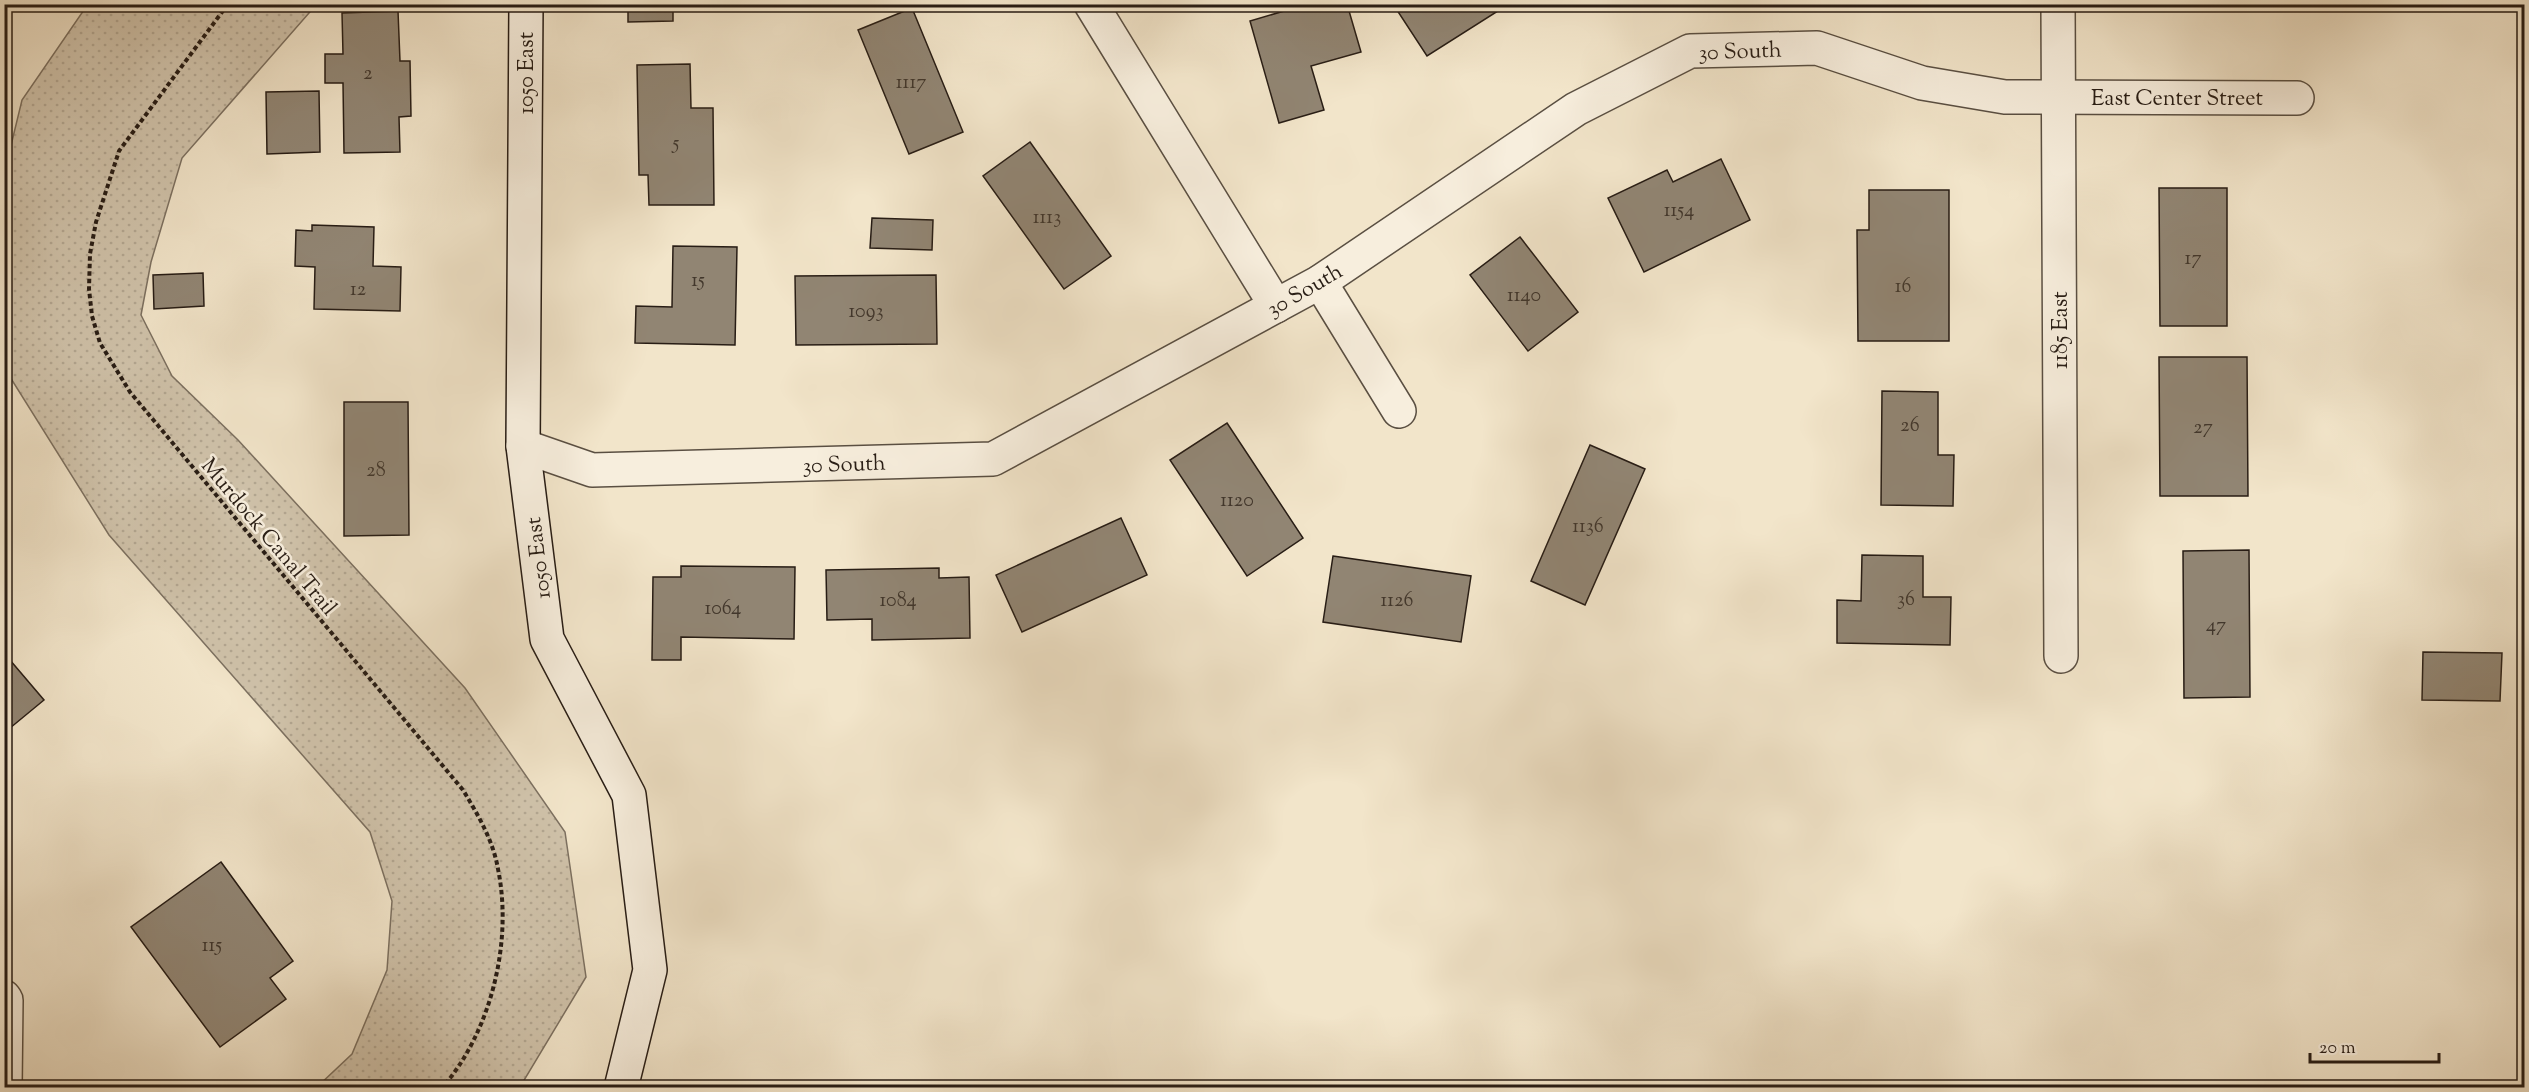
<svg xmlns="http://www.w3.org/2000/svg" width="2529" height="1092" viewBox="0 0 2529 1092" font-family="'Sorts Mill Goudy',serif">
<style>
.grass{fill:url(#grass-dots);stroke:#7c7060;stroke-width:1.5}
.building{fill:#918573;stroke:#281d15;stroke-width:1.5}
.lines{fill:none;stroke-linecap:round;stroke-linejoin:round}
.street-casing{stroke:#5a4f42;stroke-width:36}
.secondary-casing{stroke:#281d15;stroke-width:36}
.path{stroke:#281d15;stroke-width:4;stroke-dasharray:4.5 3;stroke-linecap:butt}
.street{stroke:#f7eedd;stroke-width:33}
.secondary{stroke:#f7eedd;stroke-width:33}
.labels{text-anchor:middle;stroke-width:5;stroke-linejoin:round;paint-order:stroke}
.number-label{font-size:20px;fill:#42372c}
.street-label{font-size:22px;fill:#281d15;stroke:#f7eedd}
</style>
<defs>
<pattern id="grass-dots" width="8" height="8" patternUnits="userSpaceOnUse" patternTransform="scale(1.5)"><rect width="8" height="8" fill="#d0c3ab"/><path d="M2 2h.1M6 6h.1" fill="none" stroke="#b3a792" stroke-width="1.8" stroke-linecap="round"/></pattern>
</defs>
<rect width="100%" height="100%" fill="#f2e5ca"/>
<filter id="stains"><feTurbulence type="fractalNoise" baseFrequency=".00333" numOctaves="4"/><feColorMatrix values="0 0 0 0 .2 0 0 0 0 .09 0 0 0 0 .02 0 0 0 .5 -.17"/></filter>
<radialGradient id="worn" r=".72"><stop offset=".6" stop-color="#630" stop-opacity="0"/><stop offset="1" stop-color="#630" stop-opacity=".3"/></radialGradient>
<!-- grass -->
<polygon class="grass" points="88,4 316,5 182,158 151,262 141,315 172,376 238,440 465,688 565,832 586,977 520,1087 317,1087 352,1054 387,970 392,901 370,832 109,535 5,369 5,170 22,100"/>
<!-- building -->
<g class="building">
<polygon points="628,4 729,4 729,9 673,10 673,21 628,22"/>
<polygon points="1308,4 1347,4 1361,52 1311,66 1324,110 1279,123 1250,21"/>
<polygon points="1393,4 1509,4 1427,56"/>
<polygon points="912,8 963,132 909,154 858,30"/>
<polygon points="398,11 400,61 410,61 411,116 399,117 400,152 344,153 343,83 325,83 325,54 343,54 342,13"/>
<polygon points="690,64 691,108 713,108 714,205 649,205 648,175 639,175 637,65"/>
<polygon points="319,91 320,152 267,154 266,92"/>
<polygon points="1030,142 1111,256 1064,289 983,176"/>
<polygon points="1721,159 1750,220 1644,272 1608,198 1667,170 1673,182"/>
<polygon points="2159,188 2227,188 2227,326 2160,326"/>
<polygon points="1869,190 1949,190 1949,341 1858,341 1857,230 1869,230"/>
<polygon points="872,218 933,220 932,250 870,248"/>
<polygon points="312,225 374,227 373,266 401,267 400,311 314,309 315,267 295,266 296,230 312,231"/>
<polygon points="1520,237 1578,312 1528,351 1470,275"/>
<polygon points="673,246 737,247 735,345 635,343 636,306 672,307"/>
<polygon points="203,273 204,306 154,309 153,275"/>
<polygon points="936,275 937,344 796,345 795,276"/>
<polygon points="2159,357 2247,357 2248,496 2160,496"/>
<polygon points="1882,391 1938,392 1938,455 1954,455 1953,506 1881,505"/>
<polygon points="344,402 408,402 409,535 344,536"/>
<polygon points="1227,423 1303,538 1247,576 1170,460"/>
<polygon points="1590,445 1645,469 1585,605 1531,581"/>
<polygon points="1121,518 1147,575 1022,632 996,575"/>
<polygon points="2249,550 2250,697 2184,698 2183,551"/>
<polygon points="1862,555 1923,556 1923,597 1951,597 1950,645 1837,643 1837,600 1861,601"/>
<polygon points="1333,556 1471,576 1461,642 1323,622"/>
<polygon points="681,566 795,567 794,639 681,637 681,660 652,660 653,577 681,577"/>
<polygon points="939,568 939,578 969,577 970,638 872,640 872,619 827,620 826,570"/>
<polygon points="2423,652 2502,653 2500,701 2422,700"/>
<polygon points="4,653 44,700 4,733"/>
<polygon points="221,862 293,961 270,978 286,999 220,1047 131,927"/>
</g>
<g class="lines">
<!-- street casing -->
<g class="street-casing">
<g id="street">
<polyline points="1091,4 1276,306"/>
<polyline points="2058,4 2061,656"/>
<polyline points="1320,282 1399,411"/>
<polyline points="523,446 592,470 993,459 1320,282 1576,109 1690,51 1817,48 1922,83 2005,97 2297,98"/>
<polyline points="4,997 6,1000 5,1088"/>
</g>
</g>
<!-- secondary casing -->
<g class="secondary-casing">
<polyline id="secondary" points="526,4 523,446 547,639 629,795 650,970 621,1088"/>
</g>
<!-- path -->
<path class="path" d="M228,4L119,151L96,222L90,254L89,289L92,316L100,343L130,392L463,790C478,815 493,840 498,869C513,942 491,1032 442,1088"/>
<!-- street -->
<use href="#street" class="street"/>
<!-- secondary -->
<use href="#secondary" class="secondary"/>
</g>
<g class="labels">
<!-- number labels -->
<g class="number-label">
<text x="368" y="79">2</text>
<text x="911" y="88">1117</text>
<text x="676" y="149">5</text>
<text x="1679" y="216">1154</text>
<text x="1047" y="223">1113</text>
<text x="2193" y="264">17</text>
<text x="698" y="286">15</text>
<text x="1903" y="292">16</text>
<text x="358" y="295">12</text>
<text x="1524" y="301">1140</text>
<text x="866" y="317">1093</text>
<text x="1910" y="431">26</text>
<text x="2203" y="433">27</text>
<text x="376" y="476">28</text>
<text x="1237" y="506">1120</text>
<text x="1588" y="532">1136</text>
<text x="1906" y="605">36</text>
<text x="898" y="606">1084</text>
<text x="1397" y="606">1126</text>
<text x="723" y="614">1064</text>
<text x="2216" y="631">47</text>
<text x="212" y="951">115</text>
</g>
<!-- street labels -->
<g class="street-label">
<text transform="translate(1740 50) rotate(-2)" y="8">30 South</text>
<text transform="translate(525 73) rotate(-90)" y="8">1050 East</text>
<text x="2177" y="105">East Center Street</text>
<text transform="translate(1304 289) rotate(-30)" y="8">30 South</text>
<text transform="translate(2059 330) rotate(-90)" y="8">1185 East</text>
<text transform="translate(844 463) rotate(-2)" y="8">30 South</text>
<text transform="translate(270 536) rotate(50)" y="8">Murdock Canal Trail</text>
<text transform="translate(537 558) rotate(-97)" y="8">1050 East</text>
</g>
</g>
<!-- margin -->
<rect width="2529" height="1092" fill="none" stroke="#f2e5ca" stroke-width="24"/>
<rect x="6" y="6" width="2517" height="1080" fill="none" stroke="#281d15" stroke-width="3"/>
<rect x="12" y="12" width="2505" height="1068" fill="none" stroke="#281d15" stroke-width="1.5"/>
<!-- scale -->
<path d="M2310 1053v9h129v-9" fill="none" stroke="#281d15" stroke-width="3"/>
<text x="2319" y="1053" font-size="18" fill="#281d15" stroke="#f7eedd" stroke-width="4.5" paint-order="stroke">20 m</text>
<rect width="100%" height="100%" filter="url(#stains)"/>
<rect width="100%" height="100%" fill="url(#worn)"/>
</svg>
